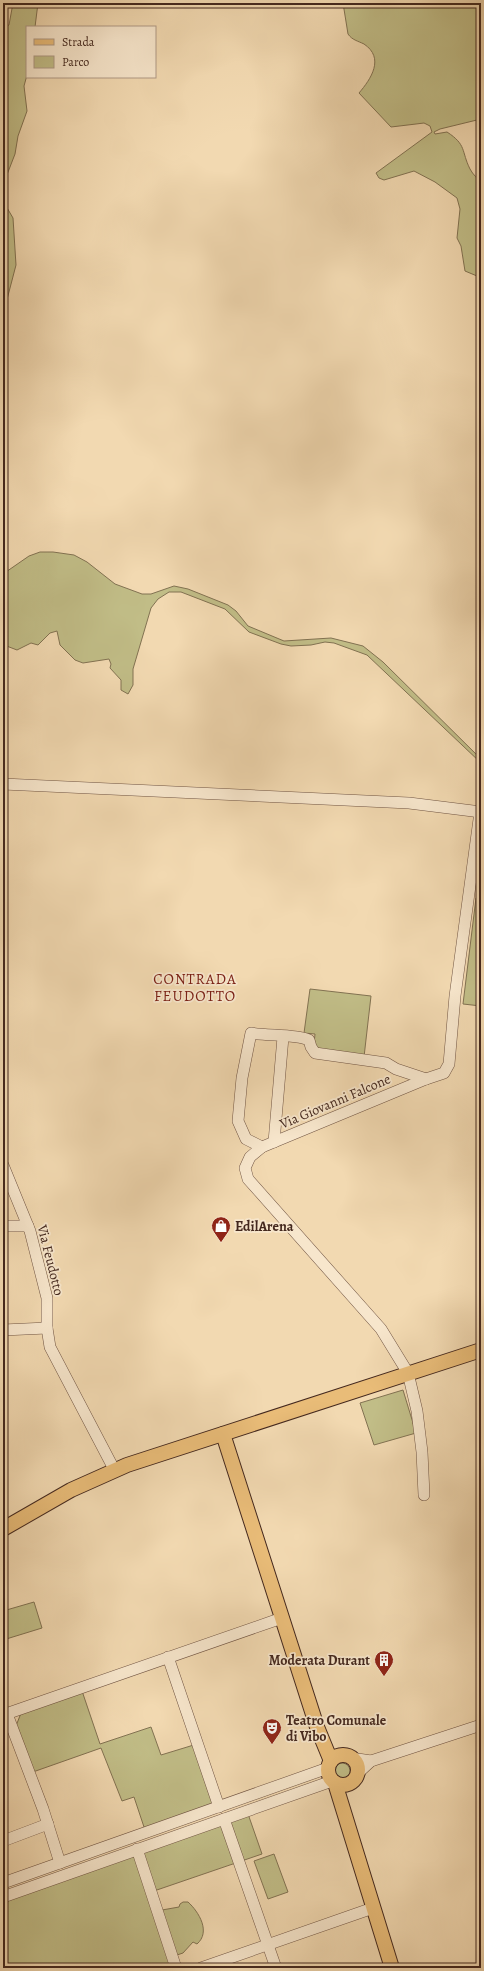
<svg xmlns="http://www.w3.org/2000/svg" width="484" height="1971" viewBox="0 0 484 1971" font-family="Alegreya,serif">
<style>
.green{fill:#c1bd87;stroke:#827252}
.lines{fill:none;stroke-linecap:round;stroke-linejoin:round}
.minor-casing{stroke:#705443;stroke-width:12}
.major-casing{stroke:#44281e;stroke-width:16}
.minor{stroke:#f7e6cc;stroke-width:11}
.major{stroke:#e9bc78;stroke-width:14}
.labels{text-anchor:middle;stroke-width:3.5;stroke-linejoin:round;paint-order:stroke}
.street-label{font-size:14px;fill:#44281e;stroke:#f7e6cc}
.poi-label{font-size:14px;font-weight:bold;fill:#44281e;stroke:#f7e6cc;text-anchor:start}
.neighbourhood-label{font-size:15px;letter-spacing:1px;fill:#7a1f14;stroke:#f7e6cc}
</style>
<rect width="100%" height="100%" fill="#f2d9b1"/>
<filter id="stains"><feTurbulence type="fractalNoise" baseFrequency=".005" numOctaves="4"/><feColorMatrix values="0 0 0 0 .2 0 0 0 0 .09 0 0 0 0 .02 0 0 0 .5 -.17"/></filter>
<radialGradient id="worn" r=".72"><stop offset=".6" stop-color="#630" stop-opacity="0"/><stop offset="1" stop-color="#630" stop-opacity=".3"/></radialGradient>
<!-- green -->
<g class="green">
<polygon points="13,3 38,3 35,27 27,27 27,75 24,86 27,111 18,136 15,154 3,185 3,28 9,25"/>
<path d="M343,3H481V119L440,129L434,132L435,134L447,132C467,145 461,151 470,169C473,175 478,178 481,184V271L477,276L465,271L461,246L457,238L460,209L457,198L435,182L414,171L384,180L379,178L376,173L432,132L430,126L424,123L416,124L391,127L359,93C371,79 385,58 364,44C358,41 352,40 348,34Z"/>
<polygon points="3,201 13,218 16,265 4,311 3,339"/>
<polygon points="40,552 53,552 74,555 87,562 115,584 142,594 151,594 174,586 188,589 228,605 236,611 248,626 284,641 331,638 363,646 383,662 481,759 481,763 367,655 334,643 325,642 311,645 291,646 281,644 249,632 225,609 181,592 169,592 158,599 151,608 133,669 133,685 128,694 121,690 121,680 110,668 111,664 109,659 83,663 75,660 60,645 57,631 50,633 38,645 31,643 17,650 4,645 3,574 29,556"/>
<polygon points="476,898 481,898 481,1006 463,1004"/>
<polygon points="310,989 371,996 364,1057 317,1050 314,1044 315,1034 304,1033"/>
<polygon points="403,1390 416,1433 374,1445 360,1403"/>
<polygon points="34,1602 42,1628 3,1640 3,1611"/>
<polygon points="81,1688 100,1744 151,1727 161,1755 197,1744 219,1807 146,1833 134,1797 122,1801 101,1748 30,1773 14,1731 23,1708"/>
<circle cx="342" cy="1771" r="8"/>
<polygon points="247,1811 262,1854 151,1892 176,1968 3,1968 3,1897"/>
<polygon points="274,1854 288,1892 268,1899 254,1861"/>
<path d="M183,1902H188C199,1912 211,1932 197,1944L193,1942L183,1953L177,1955L162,1910L179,1907L180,1904Z"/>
</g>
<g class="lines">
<!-- minor casing -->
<g class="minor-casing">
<g id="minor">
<polyline points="3,784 409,803 481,812"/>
<polyline points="274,1142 283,1037"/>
<path d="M262,1147L246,1139L238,1121L242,1078L251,1033C268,1036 296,1034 309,1040L311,1047L315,1053L386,1063L396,1069L426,1079"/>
<polyline points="3,1165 30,1231 47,1298 47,1328 50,1347 115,1471"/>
<polyline points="3,1226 28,1226"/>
<polyline points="3,1330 47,1328"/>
<polyline points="424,1495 422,1452 417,1411 408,1373 381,1329 248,1179 245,1168 250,1157 262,1147 426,1079 444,1073 449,1064 455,996 480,812"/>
<polyline points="168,1657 219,1807"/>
<polyline points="7,1714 43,1809 60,1863"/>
<polyline points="3,1715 282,1618"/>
<polyline points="351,1758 371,1761"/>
<polyline points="358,1773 371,1761 481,1725"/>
<polyline points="224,1819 276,1968"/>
<polyline points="3,1841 48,1824"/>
<polyline points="137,1849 176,1968"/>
<polyline points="3,1883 328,1768"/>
<polyline points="3,1897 332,1781"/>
<polyline points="201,1968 373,1908"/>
</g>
</g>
<!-- major casing -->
<g class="major-casing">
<g id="major">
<polyline points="223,1434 317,1727 331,1761"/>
<polyline points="3,1529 71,1490 127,1465 481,1350"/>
<circle cx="343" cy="1770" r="15"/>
<polyline points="335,1783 392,1968"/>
</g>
</g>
<!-- minor -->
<use href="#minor" class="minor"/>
<!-- major -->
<use href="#major" class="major"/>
</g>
<!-- icons -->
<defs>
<g id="shop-pin" transform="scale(1)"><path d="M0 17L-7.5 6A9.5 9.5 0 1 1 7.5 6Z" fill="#8f2418" stroke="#f7e6cc"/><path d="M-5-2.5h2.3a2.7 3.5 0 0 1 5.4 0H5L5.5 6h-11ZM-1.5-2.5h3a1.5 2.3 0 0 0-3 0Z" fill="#fff"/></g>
<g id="building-pin" transform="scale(1)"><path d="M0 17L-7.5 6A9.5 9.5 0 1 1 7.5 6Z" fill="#8f2418" stroke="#f7e6cc"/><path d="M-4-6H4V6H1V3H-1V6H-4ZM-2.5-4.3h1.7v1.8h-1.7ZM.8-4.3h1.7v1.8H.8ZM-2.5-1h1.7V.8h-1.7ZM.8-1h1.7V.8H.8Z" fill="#fff"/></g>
<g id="theatre-pin" transform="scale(1)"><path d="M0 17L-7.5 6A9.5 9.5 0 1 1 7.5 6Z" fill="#8f2418" stroke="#f7e6cc"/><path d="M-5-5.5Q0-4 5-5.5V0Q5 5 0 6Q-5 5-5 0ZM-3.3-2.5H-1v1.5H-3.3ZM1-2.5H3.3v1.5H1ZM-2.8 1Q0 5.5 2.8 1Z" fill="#fff"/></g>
</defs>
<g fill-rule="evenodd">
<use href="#shop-pin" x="221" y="1226"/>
<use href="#building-pin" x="384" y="1660"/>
<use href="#theatre-pin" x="272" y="1728"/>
</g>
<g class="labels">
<!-- street labels -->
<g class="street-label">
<text transform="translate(335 1101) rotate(-23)" y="5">Via Giovanni Falcone</text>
<text transform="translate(51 1260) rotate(76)" y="5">Via Feudotto</text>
</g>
<!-- poi labels -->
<g class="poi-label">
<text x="235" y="1231">EdilArena</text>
<text x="370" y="1665" text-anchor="end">Moderata Durant</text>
<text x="286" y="1725">Teatro Comunale<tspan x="286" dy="16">di Vibo</tspan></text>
</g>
<!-- neighbourhood labels -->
<g class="neighbourhood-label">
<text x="195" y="984">CONTRADA<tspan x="195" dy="17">FEUDOTTO</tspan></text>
</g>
</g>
<!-- margin -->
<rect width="484" height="1971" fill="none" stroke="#f2d9b1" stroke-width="16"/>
<rect x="4" y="4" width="476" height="1963" fill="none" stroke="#44281e" stroke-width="2"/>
<rect x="8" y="8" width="468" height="1955" fill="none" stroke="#44281e"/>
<!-- legend -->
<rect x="26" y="26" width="130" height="52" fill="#f7e6cc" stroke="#af9a86"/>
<rect x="34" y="39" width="20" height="6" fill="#e9bc78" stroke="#af9a86"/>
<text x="62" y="46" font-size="12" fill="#44281e">Strada</text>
<rect x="34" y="56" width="20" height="12" fill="#c1bd87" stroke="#af9a86"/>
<text x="62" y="66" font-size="12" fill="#44281e">Parco</text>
<rect width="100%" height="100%" filter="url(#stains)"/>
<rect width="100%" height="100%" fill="url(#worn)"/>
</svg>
